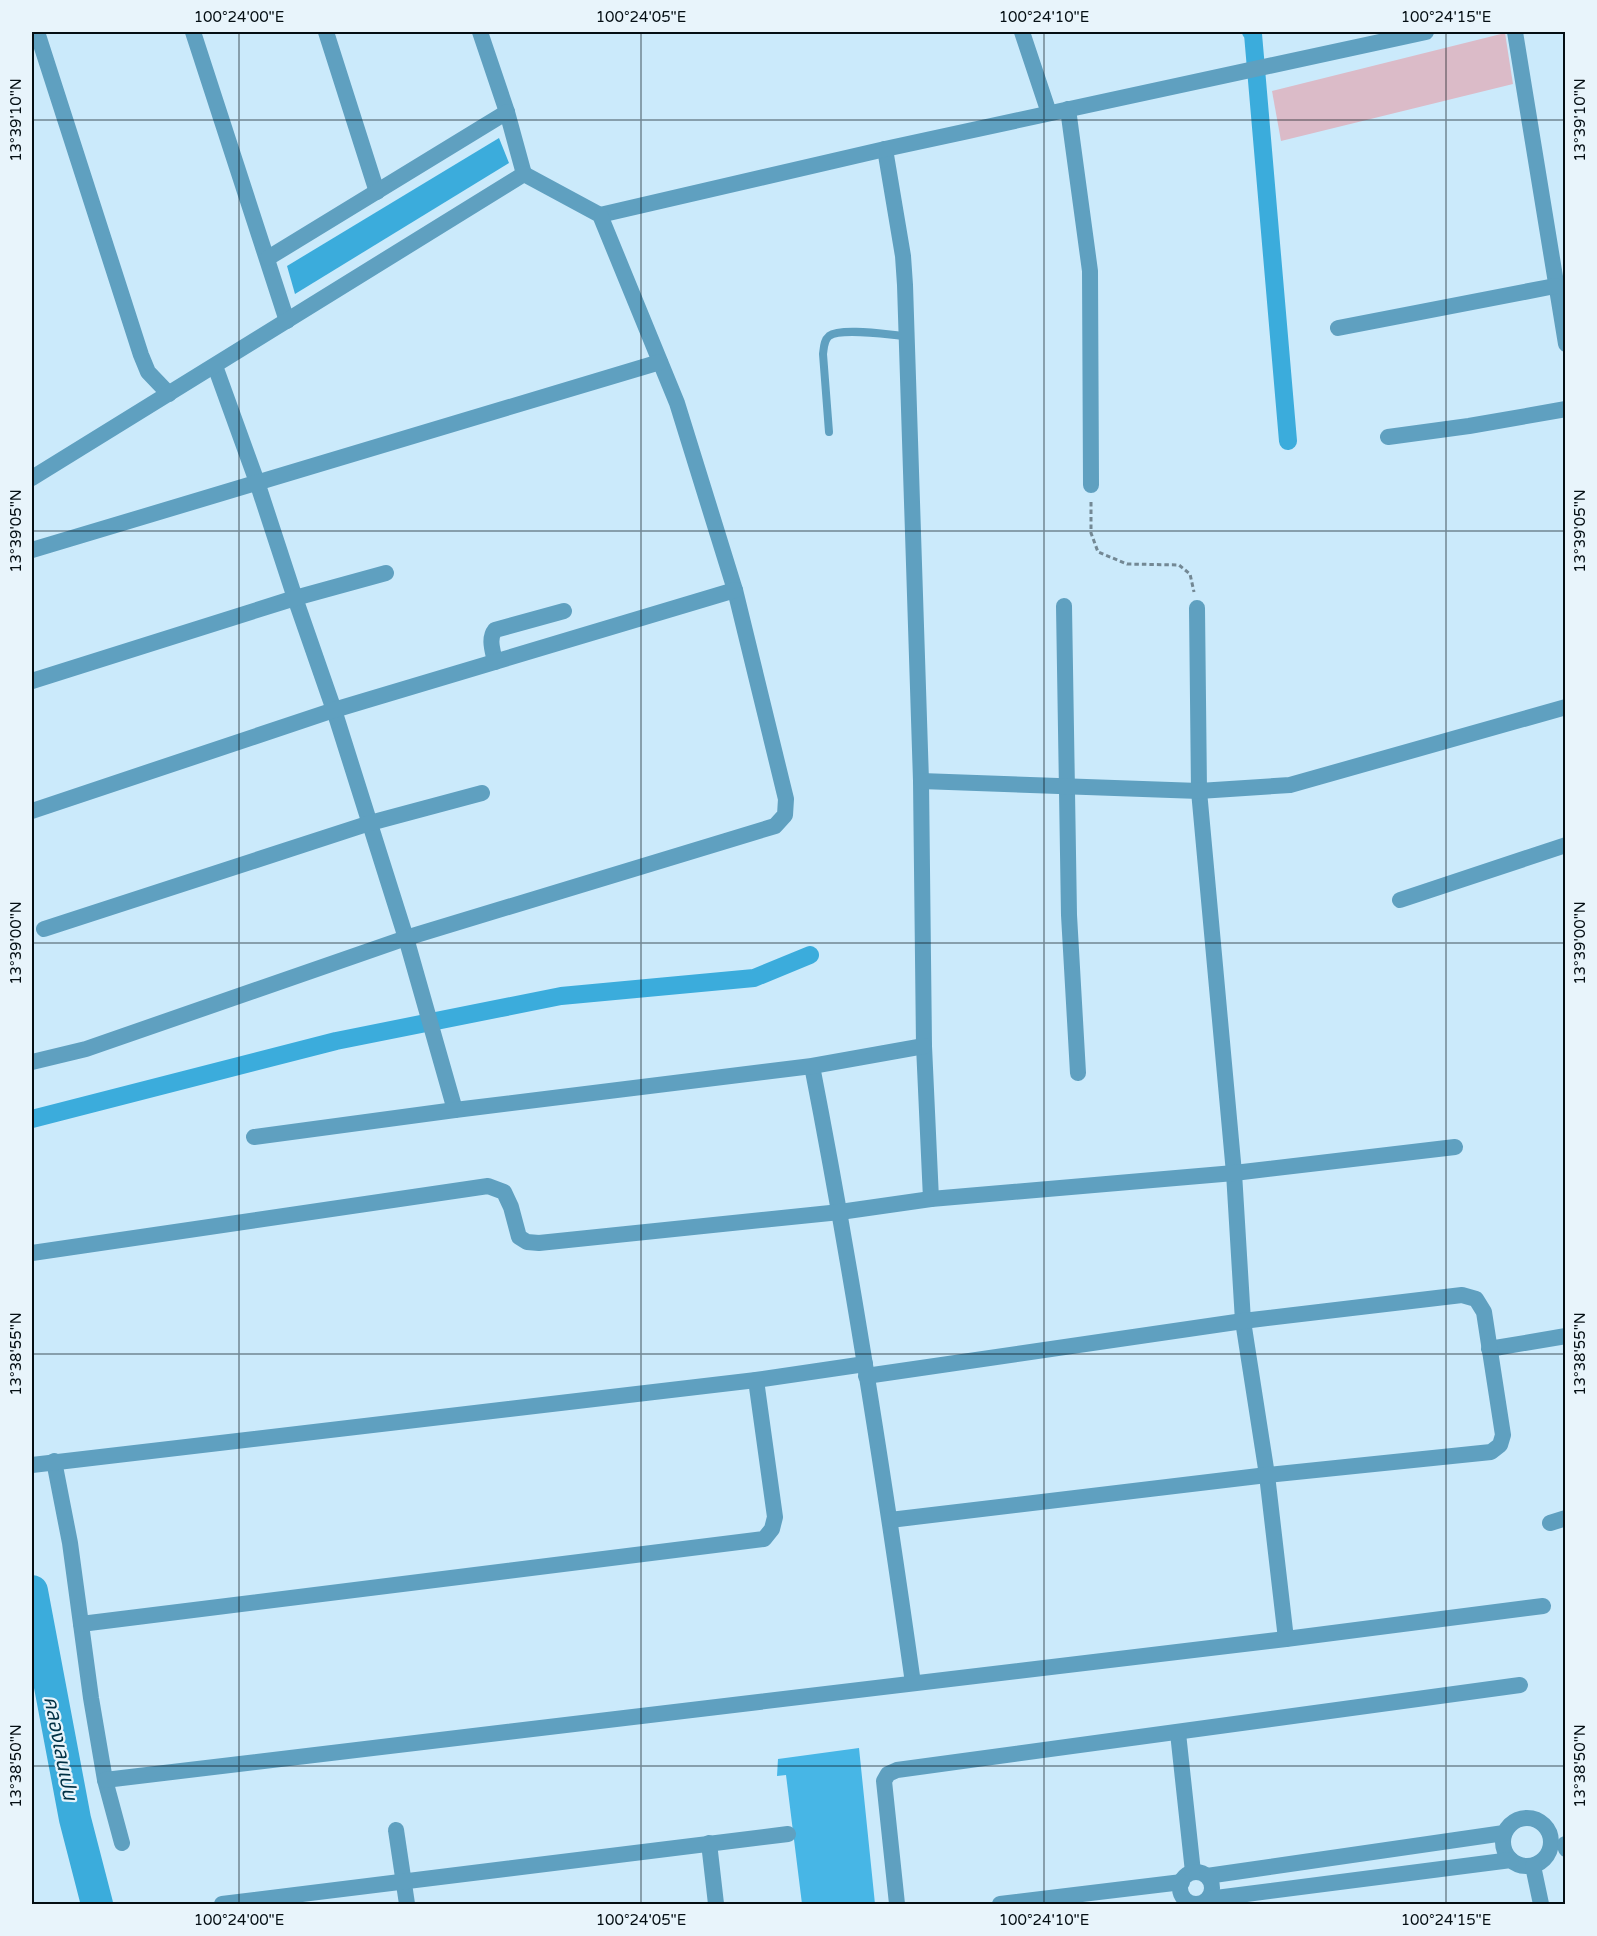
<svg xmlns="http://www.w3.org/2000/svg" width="1597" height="1936" viewBox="0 0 1597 1936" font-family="'Varela Round','Noto Sans Thai',sans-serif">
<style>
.forest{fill:#47b6e6}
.water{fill:#3bacdc}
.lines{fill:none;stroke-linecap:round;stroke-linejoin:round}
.canal{stroke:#3bacdc;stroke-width:18}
.river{stroke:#3bacdc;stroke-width:32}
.building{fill:#dbbbc8}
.path{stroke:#738894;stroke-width:3;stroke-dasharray:4.5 3;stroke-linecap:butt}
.service{stroke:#5fa0c0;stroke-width:8}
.minor{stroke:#5fa0c0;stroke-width:16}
.ticks{fill:none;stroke:#040e13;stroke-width:1.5;stroke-opacity:0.45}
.labels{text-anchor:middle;stroke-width:4.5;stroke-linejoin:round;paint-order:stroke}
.water-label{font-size:20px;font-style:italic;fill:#003044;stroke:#e8f4fb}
.neatline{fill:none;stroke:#040e13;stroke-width:2}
.ticks-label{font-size:15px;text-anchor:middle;fill:#040e13}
</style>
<rect width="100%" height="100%" fill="#cbeafb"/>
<!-- forest -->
<polygon class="forest" points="859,1748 875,1904 802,1904 786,1775 777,1776 778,1759"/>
<!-- water -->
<polygon class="water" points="499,138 509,163 295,294 287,266"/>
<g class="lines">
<!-- canal -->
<g class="canal">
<polyline points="1251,32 1253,34 1288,441"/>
<polyline points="32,1119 336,1041 561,996 754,978 810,955"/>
</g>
<!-- river -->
<polyline class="river" points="32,1591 75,1819 97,1904"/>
</g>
<!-- building -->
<polygon class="building" points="1505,33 1513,84 1281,141 1272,91"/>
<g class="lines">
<!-- path -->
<polyline class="path" points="1091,502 1091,533 1098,552 1127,564 1179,565 1190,574 1194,592"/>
<!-- service -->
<path class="service" d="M829,432L823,354C824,347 824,340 829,336C841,327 890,335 906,336"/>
<!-- minor -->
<g class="minor">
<polyline points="37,32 141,355 148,372 169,394"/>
<polyline points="193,32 287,321"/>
<polyline points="326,32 377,192"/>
<polyline points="480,32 507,112 524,174"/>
<polyline points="1022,32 1049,113"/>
<polyline points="1515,32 1566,344"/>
<polyline points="1068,109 1090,271 1091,485"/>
<polyline points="885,149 903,256 905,285 921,781 924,1046 931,1199"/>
<polyline points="600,215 885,149 1426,32"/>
<polyline points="268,258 507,112"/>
<polyline points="1338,328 1555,286"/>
<polyline points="215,366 257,482 295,598 334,710 406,938 455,1110"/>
<polyline points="1388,437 1469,426 1566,409"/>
<polyline points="32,478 524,174 600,215 677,403 735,590 786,799 785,815 775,826 406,938 86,1049 32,1062"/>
<polyline points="32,550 660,362"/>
<polyline points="1064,606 1069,915 1078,1073"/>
<polyline points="1197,608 1199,791 1234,1173 1243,1321 1267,1475 1286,1639"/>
<path d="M495,662C493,651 488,639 495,630L564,611"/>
<polyline points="32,681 295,598 386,573"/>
<polyline points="921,781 1199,791 1290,785 1566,707"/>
<polyline points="32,811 334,710 735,590"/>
<polyline points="1400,900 1566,845"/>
<polyline points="44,929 370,823 482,793"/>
<path d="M812,1066C852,1271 884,1477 913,1683"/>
<polyline points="254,1137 455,1110 812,1066 924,1046"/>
<polyline points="32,1253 488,1186 504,1192 511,1207 519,1237 527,1242 539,1243 840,1212 931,1199 1234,1173 1455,1147"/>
<polyline points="1489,1349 1566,1336"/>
<polyline points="866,1376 1243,1321 1462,1295 1476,1299 1484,1312 1503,1435 1500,1445 1491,1452 1267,1475 890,1520"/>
<polyline points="54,1461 70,1543 91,1698 105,1780 122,1843"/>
<polyline points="32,1465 756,1380 865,1364"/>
<polyline points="1550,1523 1566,1518"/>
<polyline points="81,1624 764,1539 772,1529 775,1517 756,1380"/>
<polyline points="1178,1733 1193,1872"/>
<polyline points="105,1780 1286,1639 1543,1606"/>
<circle cx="1527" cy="1842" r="24"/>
<polyline points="396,1830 407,1904"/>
<polyline points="709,1843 716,1904"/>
<polyline points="1565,1844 1566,1849"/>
<polyline points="1533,1866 1541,1904"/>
<circle cx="1196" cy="1888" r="16"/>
<polyline points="1207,1876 1504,1833"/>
<polyline points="1208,1899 1511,1860"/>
<polyline points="222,1904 788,1834"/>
<polyline points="897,1904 884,1781 888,1774 897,1770 1520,1685"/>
<polyline points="1000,1904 1182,1882"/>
</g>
</g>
<!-- ticks -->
<path class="ticks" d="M239,32V1904M641,32V1904M1044,32V1904M1446,32V1904M32,120H1566M32,531H1566M32,943H1566M32,1354H1566M32,1766H1566"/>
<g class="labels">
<!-- water labels -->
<g class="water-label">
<text transform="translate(61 1748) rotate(79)" y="7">คลองเลนเปน</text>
</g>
</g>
<!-- border -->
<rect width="1597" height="1936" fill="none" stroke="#e8f4fb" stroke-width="66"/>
<rect x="33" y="33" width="1531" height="1870" class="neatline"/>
<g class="ticks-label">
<text x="239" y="22">100°24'00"E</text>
<text x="641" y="22">100°24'05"E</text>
<text x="1044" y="22">100°24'10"E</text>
<text x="1446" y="22">100°24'15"E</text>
<text transform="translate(16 120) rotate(-90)" y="5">13°39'10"N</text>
<text transform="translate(1580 120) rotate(-90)" y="5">13°39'10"N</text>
<text transform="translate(16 531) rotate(-90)" y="5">13°39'05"N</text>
<text transform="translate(1580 531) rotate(-90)" y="5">13°39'05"N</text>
<text transform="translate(16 943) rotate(-90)" y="5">13°39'00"N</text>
<text transform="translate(1580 943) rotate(-90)" y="5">13°39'00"N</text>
<text transform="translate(16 1354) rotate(-90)" y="5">13°38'55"N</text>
<text transform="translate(1580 1354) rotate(-90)" y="5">13°38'55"N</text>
<text transform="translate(16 1766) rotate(-90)" y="5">13°38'50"N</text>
<text transform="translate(1580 1766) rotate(-90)" y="5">13°38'50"N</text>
<text x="239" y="1925">100°24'00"E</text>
<text x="641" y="1925">100°24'05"E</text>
<text x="1044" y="1925">100°24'10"E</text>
<text x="1446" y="1925">100°24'15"E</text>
</g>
</svg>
